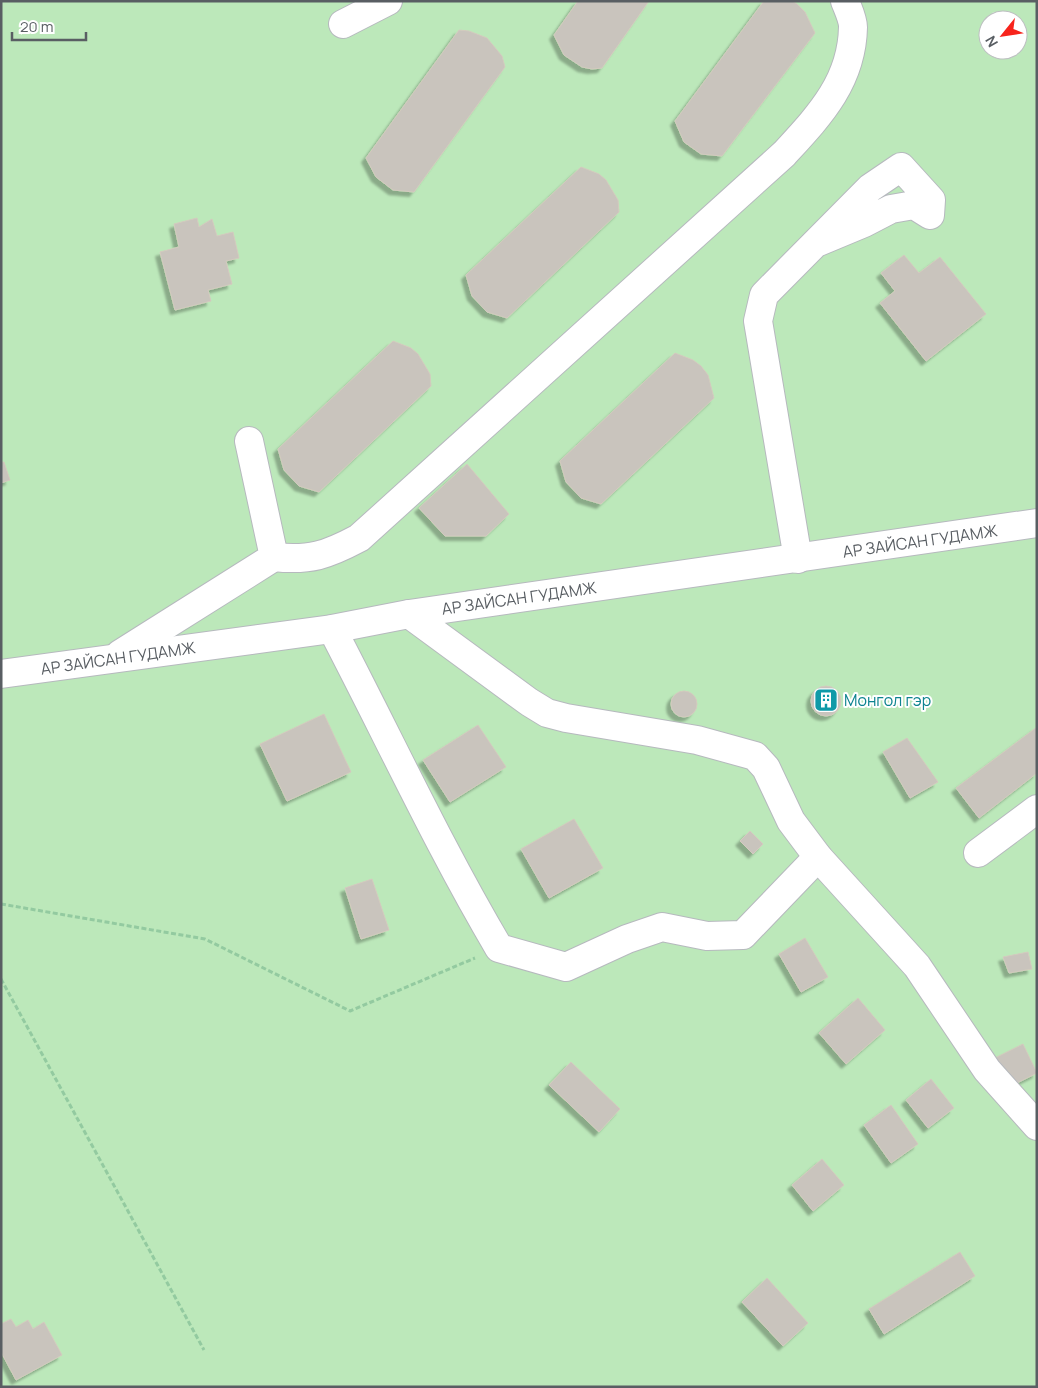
<svg xmlns="http://www.w3.org/2000/svg" width="1038" height="1388" viewBox="0 0 1038 1388" font-family="Manrope,sans-serif">
<style>
.green{fill:#bce8ba;fill-rule:evenodd}
.building{fill:#c9c4bd;stroke:#d3cbbe;filter:url(#shadow)}
.lines{fill:none;stroke-linecap:round;stroke-linejoin:round}
.minor-casing{stroke:#b6b9be;stroke-width:30}
.path{stroke:#93caa0;stroke-width:3;stroke-dasharray:5 2.5;stroke-linecap:butt}
.minor{stroke:#fff;stroke-width:28}
.labels{text-anchor:middle;stroke-width:4;stroke-linejoin:round;paint-order:stroke}
.street-label{font-size:16px;fill:#595e63;stroke:#fff}
.culture-label{font-size:16px;fill:#0d838f;stroke:#fff;text-anchor:start}
</style>
<defs>
<filter id="shadow"><feDropShadow dx="-4.5" dy="4.5" stdDeviation="1" flood-color="#0004"/></filter>
</defs>
<rect width="100%" height="100%" fill="#eeeae0"/>
<!-- green -->
<path class="green" d="M1,1H1037V1387H1ZM988,20H1018V50H988Z"/>
<!-- building -->
<g class="building">
<polygon points="578,1 649,1 602,68 592,69 582,67 564,55 554,35"/>
<polygon points="764,1 792,1 797,4 805,12 815,33 722,156 701,154 684,142 675,121"/>
<polygon points="459,30 469,31 487,38 502,56 505,67 414,192 393,190 376,177 366,158"/>
<polygon points="581,167 599,174 606,180 618,200 619,212 507,318 487,312 472,296 466,275"/>
<polygon points="197,218 199,227 212,219 217,236 233,232 239,258 226,261 232,284 208,290 211,301 175,310 160,252 179,247 174,224"/>
<polygon points="904,255 919,273 940,257 986,314 926,361 880,303 895,291 881,273"/>
<polygon points="393,341 411,348 418,354 430,374 431,386 319,492 299,486 284,470 278,449"/>
<polygon points="675,353 693,360 701,366 708,375 714,398 601,504 581,498 566,482 560,461"/>
<polygon points="1,462 4,462 10,480 1,483"/>
<polygon points="467,464 509,514 486,536 445,536 419,508"/>
<circle cx="826" cy="701" r="15"/>
<circle cx="684" cy="704" r="13"/>
<polygon points="324,714 351,772 287,801 260,744"/>
<polygon points="478,725 506,767 450,802 423,760"/>
<polygon points="1037,727 1037,773 979,818 956,788"/>
<polygon points="907,738 938,782 910,798 883,752"/>
<polygon points="574,819 603,868 549,898 521,849"/>
<polygon points="750,831 763,844 753,854 740,841"/>
<polygon points="372,879 389,930 361,939 345,888"/>
<polygon points="805,938 828,977 801,992 779,954"/>
<polygon points="1028,952 1032,969 1009,973 1003,957"/>
<polygon points="858,998 885,1030 846,1064 819,1033"/>
<polygon points="1023,1044 1037,1073 1007,1088 993,1059"/>
<polygon points="571,1062 620,1109 599,1132 549,1085"/>
<polygon points="931,1079 954,1108 928,1128 906,1100"/>
<polygon points="891,1105 918,1144 891,1163 864,1125"/>
<polygon points="822,1159 844,1185 813,1211 792,1185"/>
<polygon points="960,1252 975,1276 884,1334 869,1309"/>
<polygon points="767,1278 808,1323 783,1346 742,1302"/>
<polygon points="11,1319 16,1327 28,1320 33,1329 44,1322 62,1355 16,1380 1,1352 1,1324"/>
</g>
<g class="lines">
<!-- minor casing -->
<g class="minor-casing">
<g id="minor">
<polyline points="343,24 388,1"/>
<path d="M274,557C310,561 327,555 359,538L784,154C819,116 852,82 853,27C853,19 848,9 845,1"/>
<polyline points="798,559 758,321 764,295 870,188 901,167 931,200 930,215 914,205 891,209 864,223 816,243"/>
<polyline points="409,614 529,702 547,713 566,718 697,740 755,756 766,768 791,821 818,857 917,966 987,1070 1037,1126"/>
<path d="M332,629C388,736 438,845 499,948L566,967L627,939L662,927L707,936L743,935L818,857"/>
<polyline points="120,654 274,557 249,441"/>
<polyline points="1,674 332,629 409,614 1037,523"/>
<polyline points="978,853 1037,809"/>
</g>
</g>
<!-- path -->
<g class="path">
<polyline points="1,904 205,939 350,1011 475,958"/>
<polyline points="1,979 204,1350"/>
</g>
<!-- minor -->
<use href="#minor" class="minor"/>
</g>
<!-- icons -->
<defs>
<g id="building-square" transform="scale(1.25)"><rect x="-9" y="-9" width="18" height="18" rx="4" fill="#0f9aa8" stroke="#fff"/><path d="M-4-6H4V6H1V3H-1V6H-4ZM-2.5-4.3h1.7v1.8h-1.7ZM.8-4.3h1.7v1.8H.8ZM-2.5-1h1.7V.8h-1.7ZM.8-1h1.7V.8H.8Z" fill="#fff"/></g>
</defs>
<g fill-rule="evenodd">
<use href="#building-square" x="826" y="700"/>
</g>
<g class="labels">
<!-- street labels -->
<g class="street-label">
<text transform="translate(920 541) rotate(-8)" y="6">АР ЗАЙСАН ГУДАМЖ</text>
<text transform="translate(519 598) rotate(-8)" y="6">АР ЗАЙСАН ГУДАМЖ</text>
<text transform="translate(118 658) rotate(-8)" y="6">АР ЗАЙСАН ГУДАМЖ</text>
</g>
<!-- culture labels -->
<g class="culture-label">
<text x="844" y="706">Монгол гэр</text>
</g>
</g>
<!-- border -->
<rect width="1038" height="1388" fill="none" stroke="#595e63" stroke-width="5"/>
<!-- north arrow -->
<g transform="translate(1003 35) rotate(240)"><circle r="24" fill="#ffffff" stroke="#bdbfc1"/>
<path d="M0-4L9 19L0 12L-9 19Z" fill="#f7241c"/>
<text y="-8" font-size="14" font-weight="bold" text-anchor="middle" fill="#595e63">N</text>
</g>
<!-- scale -->
<path d="M12 32v8h74v-8" fill="none" stroke="#595e63" stroke-width="2.5"/>
<text x="20" y="32" font-size="15" fill="#595e63" stroke="#ffffff" stroke-width="4" paint-order="stroke">20 m</text>
</svg>
